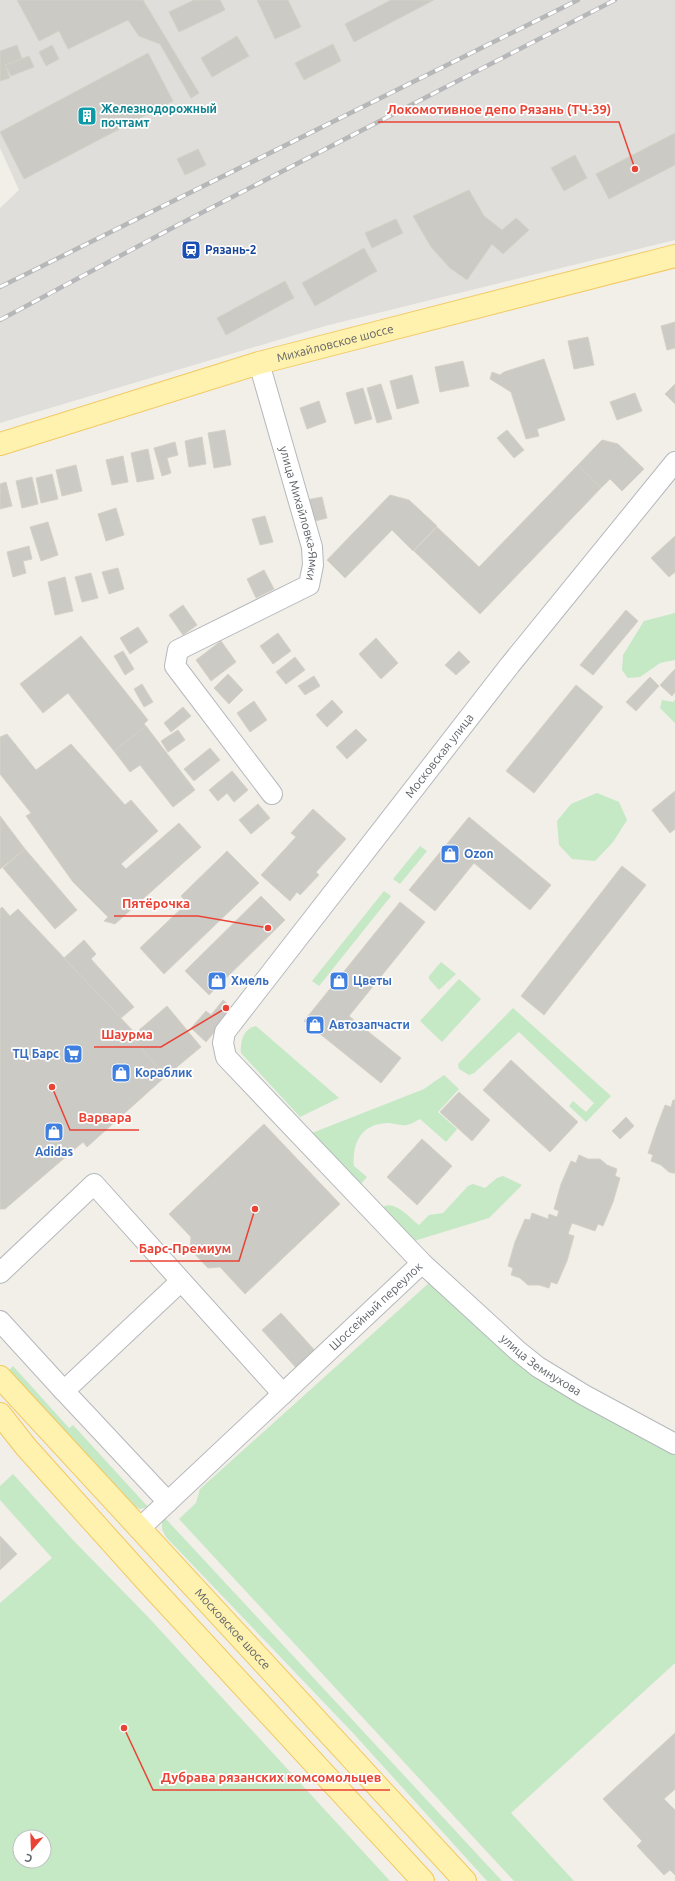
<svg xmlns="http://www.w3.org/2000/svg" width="675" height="1881" viewBox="0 0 675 1881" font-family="Ubuntu,sans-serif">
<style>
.industrial{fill:#e0deda}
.green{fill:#c5e8c5;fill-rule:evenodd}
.building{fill:#cccac5;stroke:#d6d1c6}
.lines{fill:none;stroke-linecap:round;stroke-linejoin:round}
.minor-casing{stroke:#b5b8bc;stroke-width:22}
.major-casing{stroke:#f2c960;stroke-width:24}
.minor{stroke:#fff;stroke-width:20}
.major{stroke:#fff2af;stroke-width:22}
.rail-casing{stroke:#b6b7b8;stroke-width:4.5}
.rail{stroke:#fff;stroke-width:3;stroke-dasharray:9;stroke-linecap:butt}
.labels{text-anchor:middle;stroke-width:3.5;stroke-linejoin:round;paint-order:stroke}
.culture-label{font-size:12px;font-weight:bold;fill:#0d838f;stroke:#fff;text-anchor:start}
.transit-label{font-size:12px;font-weight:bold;fill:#164399;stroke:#fff;text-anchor:start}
.street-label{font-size:12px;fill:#5f6368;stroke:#fff}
.shop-label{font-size:12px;font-weight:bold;fill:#366cbe;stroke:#fff;text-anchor:start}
.leader{fill:none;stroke:#ea4335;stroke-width:1.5}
.callout-dot{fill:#ea4335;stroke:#fff;stroke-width:1.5}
.callout-label{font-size:13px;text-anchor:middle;font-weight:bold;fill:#ea4335;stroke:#fff;stroke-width:3.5;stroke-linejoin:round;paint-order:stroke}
</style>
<rect width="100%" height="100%" fill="#f1efe8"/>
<!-- industrial -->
<polygon class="industrial" points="0,0 675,0 675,240 325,326 0,423 0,208 19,190 0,148"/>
<!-- green -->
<g class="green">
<polygon points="675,613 675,660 660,663 640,677 628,678 622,670 623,655 644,621"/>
<polygon points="662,700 673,702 675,700 675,723 660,708"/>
<polygon points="597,793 619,802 627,820 613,842 595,861 572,859 559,845 557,821 571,804"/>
<polygon points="420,846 427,851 400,884 393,879"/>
<polygon points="384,891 391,896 319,986 312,981"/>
<polygon points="441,962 456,974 439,990 429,979 429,976"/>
<polygon points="459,979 481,999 442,1042 420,1021"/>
<polygon points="513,1008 611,1096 586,1122 569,1106 573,1101 586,1112 594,1103 519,1032 474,1073 469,1075 459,1069 458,1064"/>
<path d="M256,1026L339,1098L300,1117L241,1053C240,1042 243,1029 256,1026Z"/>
<path d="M444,1075L459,1089L438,1112L457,1129L446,1142L420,1119C416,1121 410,1125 406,1125C400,1126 393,1123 387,1123C361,1124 352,1143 354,1166L367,1177L359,1186L307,1135L424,1089Z"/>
<path d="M503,1176L522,1185L489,1218L414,1241L381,1208C393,1198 409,1217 419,1225L429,1215L443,1213L468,1186L473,1184L485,1188L497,1178Z"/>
<polygon points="430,1282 675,1454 675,1663 511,1813 574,1881 514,1881 179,1519 196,1503 200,1489"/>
<polygon points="13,1366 69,1428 73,1425 148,1507 140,1509 135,1506 64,1433 9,1370"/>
<path d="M13,1474L72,1539L149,1618L390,1881H0V1603L52,1558L0,1500V1486ZM20,1837H44V1861H20Z"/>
<polygon points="165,1518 502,1881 487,1881 353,1733 166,1537 162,1529 162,1522"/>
</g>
<!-- building -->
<g class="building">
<polygon points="17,0 143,0 199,93 191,98 160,44 139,36 128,20 68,49 59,31 39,41"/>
<polygon points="194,0 220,0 225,10 179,32 169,12"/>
<polygon points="257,0 288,0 301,27 275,39"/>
<polygon points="391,0 434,0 354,42 345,24"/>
<polygon points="237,36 249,56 212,77 201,58"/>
<polygon points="333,44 341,61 304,80 295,63"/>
<polygon points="17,45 22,59 5,65 10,78 0,81 0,51"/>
<polygon points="52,45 59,59 46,66 39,52"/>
<polygon points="148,53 173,101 24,179 0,132"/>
<polygon points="29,56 34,67 11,76 5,65"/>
<polygon points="675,133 675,165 609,199 596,174"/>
<polygon points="198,149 206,165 185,175 177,159"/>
<polygon points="575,155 587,178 564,191 551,168"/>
<polygon points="469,190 484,216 502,230 516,218 529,230 503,254 492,244 467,280 450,268 431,247 413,216"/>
<polygon points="396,219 403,233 372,248 365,233"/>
<polygon points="364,248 377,271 315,306 302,283"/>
<polygon points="285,281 294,298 226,335 217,318"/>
<polygon points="675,322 675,348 667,350 661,326"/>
<polygon points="588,337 594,365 574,369 568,341"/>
<polygon points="544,359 565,420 537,429 539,436 526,439 511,392 490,379 492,372 500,375 504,372"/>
<polygon points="463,361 469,386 440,392 435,367"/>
<polygon points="412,375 419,403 397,409 390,381"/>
<polygon points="381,384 392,419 377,423 367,388"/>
<polygon points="675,384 675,404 665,394"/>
<polygon points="363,388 372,419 355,424 346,393"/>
<polygon points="635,393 642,411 617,420 610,402"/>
<polygon points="319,401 326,422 307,429 300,408"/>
<polygon points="225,430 231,465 214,468 208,433"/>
<polygon points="507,430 524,450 514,458 497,438"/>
<polygon points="202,437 206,464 189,467 185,441"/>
<polygon points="602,440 618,444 644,469 622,491 610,479 601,488 578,465"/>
<polygon points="175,442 178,455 167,458 171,473 162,476 154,448"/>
<polygon points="148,449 154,479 137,482 131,453"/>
<polygon points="123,456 128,482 112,485 106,460"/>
<polygon points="76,465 82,491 62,496 56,470"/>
<polygon points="578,465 601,488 480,614 414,551 437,527 479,567"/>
<polygon points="52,474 58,499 41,503 36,478"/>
<polygon points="32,477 38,504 22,508 16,481"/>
<polygon points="6,482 12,506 0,509 0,484"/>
<polygon points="390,495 409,500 437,526 413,551 392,530 345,578 327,560"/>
<polygon points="322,497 327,518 311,522 306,500"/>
<polygon points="116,508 124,535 106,541 98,514"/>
<polygon points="265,516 273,542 260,545 252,519"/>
<polygon points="48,522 58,555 41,561 30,527"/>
<polygon points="675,536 675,572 669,577 651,558"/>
<polygon points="29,546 32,559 23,561 26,573 13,577 7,552"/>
<polygon points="118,568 124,589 109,594 102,572"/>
<polygon points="264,570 274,589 256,598 247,579"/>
<polygon points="91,573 98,598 82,602 75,577"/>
<polygon points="65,577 73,611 55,615 48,582"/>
<polygon points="183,605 197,625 183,635 169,615"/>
<polygon points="626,610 638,621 593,675 580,665"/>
<polygon points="138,627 148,642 130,654 120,638"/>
<polygon points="278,633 291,651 273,664 260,646"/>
<polygon points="81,636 148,720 144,724 146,726 114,751 68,693 43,713 20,684"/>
<polygon points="376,638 398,663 381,679 359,654"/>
<polygon points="221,641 236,662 211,681 196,660"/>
<polygon points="123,651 134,669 125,675 114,656"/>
<polygon points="459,651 470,662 456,675 445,665"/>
<polygon points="295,657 305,670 286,684 276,672"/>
<polygon points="675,669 675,692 672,696 660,685"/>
<polygon points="228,674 243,690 229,704 214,688"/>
<polygon points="314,676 320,686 305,695 298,686"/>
<polygon points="650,677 659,686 636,711 626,702"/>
<polygon points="142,684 153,702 144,707 134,689"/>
<polygon points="576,685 603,707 534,793 506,771"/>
<polygon points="332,700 343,712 327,727 316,715"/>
<polygon points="254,701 267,720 250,732 237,713"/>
<polygon points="183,707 191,716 171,732 164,723"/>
<polygon points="146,726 195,790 173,807 140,765 130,772 114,751"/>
<polygon points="356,729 367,740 347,759 336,747"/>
<polygon points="178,730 185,740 168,752 161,741"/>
<polygon points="7,734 36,770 71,744 125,805 131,800 158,831 121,864 126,869 179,823 201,847 115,924 104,921 108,917 73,882 26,816 31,813 0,774 0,737"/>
<polygon points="210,748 220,760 194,781 184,769"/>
<polygon points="232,771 248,790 234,802 227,793 218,801 209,790"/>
<polygon points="675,791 675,829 670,833 652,810"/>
<polygon points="258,804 270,818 251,834 239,820"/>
<polygon points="313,809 346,839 316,872 319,875 300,895 297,892 290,901 261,875 296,837 291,833"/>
<polygon points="0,816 25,849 0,869"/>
<polygon points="469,817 551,885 530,910 474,863 435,911 409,890"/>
<polygon points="25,849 77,910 55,929 3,868"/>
<polygon points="227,851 259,883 164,974 140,948 187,903 181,896"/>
<polygon points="622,866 646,885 544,1015 521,996"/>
<polygon points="261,896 285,920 209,995 185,971"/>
<polygon points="400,902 425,922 349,1016 401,1058 381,1083 304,1021"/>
<polygon points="2,907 10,916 18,909 135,1033 131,1037 166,1076 87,1147 83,1142 5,1209 0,1209 0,909"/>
<polygon points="84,940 96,954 91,959 134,1007 121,1018 64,958"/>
<polygon points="223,1000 234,1009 206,1042 191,1028 206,1011 211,1015"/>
<polygon points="167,1006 201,1047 166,1076 131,1037"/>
<polygon points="511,1060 578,1122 550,1152 483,1090"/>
<polygon points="459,1092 490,1120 472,1141 440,1112"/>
<polygon points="673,1100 675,1100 675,1173 673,1173 669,1172 661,1165 651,1161 653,1155 648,1153 656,1129 665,1105 671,1107"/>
<polygon points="626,1117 634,1126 620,1139 612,1131"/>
<polygon points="264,1124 340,1204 245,1294 220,1267 208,1268 190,1249 191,1237 169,1214"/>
<polygon points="422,1139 452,1166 417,1205 387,1177"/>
<polygon points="579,1155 588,1159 600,1159 607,1165 617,1169 615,1176 620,1178 613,1202 603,1226 598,1224 595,1231 572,1223 568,1234 574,1236 567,1261 557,1284 551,1282 549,1288 539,1285 528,1285 520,1278 511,1275 513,1268 508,1266 515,1242 525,1219 530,1220 532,1213 548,1219 549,1214 557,1217 559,1211 554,1209 561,1184 571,1161 576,1163"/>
<polygon points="281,1313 318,1354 299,1371 262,1330"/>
<polygon points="0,1536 17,1554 0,1570"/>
<polygon points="675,1733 675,1789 664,1799 675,1810 675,1875 670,1870 664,1875 637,1846 642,1841 603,1799"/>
</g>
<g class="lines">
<!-- minor casing -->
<g class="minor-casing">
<g id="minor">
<path id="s1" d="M259,363L312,547L313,565L309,585L178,650L175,666L272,794"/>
<path id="s2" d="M422,1263L518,1351L538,1367L584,1395L675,1444"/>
<polyline points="0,1273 94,1184 283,1394"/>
<polyline points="0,1321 64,1391 181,1281"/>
<polyline points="64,1391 168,1502"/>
<path id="s3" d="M139,1529L422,1263L226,1057L223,1043L225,1032L510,665L675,462"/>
</g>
</g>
<!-- major casing -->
<g class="major-casing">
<g id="major">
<path id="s4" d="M0,444L259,363L675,256"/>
<path id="s5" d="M0,1377L465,1881"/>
<polyline points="0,1414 26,1447 149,1584 423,1881"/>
</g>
</g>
<!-- minor -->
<use href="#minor" class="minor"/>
<!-- major -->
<use href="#major" class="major"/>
<!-- rail casing -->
<g class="rail-casing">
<g id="rail">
<polyline points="0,287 578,0"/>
<polyline points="0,320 176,226 615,0"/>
</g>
</g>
<!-- rail -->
<use href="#rail" class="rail"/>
</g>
<!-- icons -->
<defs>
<g id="building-square" transform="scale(1)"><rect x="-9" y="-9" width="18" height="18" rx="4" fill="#0f9aa8" stroke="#fff"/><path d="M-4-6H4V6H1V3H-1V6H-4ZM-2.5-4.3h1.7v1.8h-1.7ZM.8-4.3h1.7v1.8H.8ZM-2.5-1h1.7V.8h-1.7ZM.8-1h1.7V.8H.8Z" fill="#fff"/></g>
<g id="station-square" transform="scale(1)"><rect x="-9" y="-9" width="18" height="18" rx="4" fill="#1a4fb4" stroke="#fff"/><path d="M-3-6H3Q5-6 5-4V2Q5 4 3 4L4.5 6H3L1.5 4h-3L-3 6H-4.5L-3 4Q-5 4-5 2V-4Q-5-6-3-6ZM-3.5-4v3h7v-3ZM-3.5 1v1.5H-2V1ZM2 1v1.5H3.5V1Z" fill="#fff"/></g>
<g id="shop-square" transform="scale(1)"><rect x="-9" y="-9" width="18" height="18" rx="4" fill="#3f7fe0" stroke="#fff"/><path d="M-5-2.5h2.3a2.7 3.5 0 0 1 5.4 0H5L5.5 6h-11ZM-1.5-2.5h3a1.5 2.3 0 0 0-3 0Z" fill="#fff"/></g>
<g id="supermarket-square" transform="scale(1)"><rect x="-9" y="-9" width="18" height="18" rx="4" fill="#3f7fe0" stroke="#fff"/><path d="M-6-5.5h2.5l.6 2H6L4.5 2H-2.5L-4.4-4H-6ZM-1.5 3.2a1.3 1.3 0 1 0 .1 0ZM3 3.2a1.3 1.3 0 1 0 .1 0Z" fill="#fff"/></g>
</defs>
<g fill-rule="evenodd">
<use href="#building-square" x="87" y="116"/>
<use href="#station-square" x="191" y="250"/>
<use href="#shop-square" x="450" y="854"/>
<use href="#shop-square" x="217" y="981"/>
<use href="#shop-square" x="339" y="981"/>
<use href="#shop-square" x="315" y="1025"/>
<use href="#supermarket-square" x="73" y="1054"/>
<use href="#shop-square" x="121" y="1073"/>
<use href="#shop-square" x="54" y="1132"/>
</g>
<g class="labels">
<!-- culture labels -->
<g class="culture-label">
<text x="101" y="113">Железнодорожный<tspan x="101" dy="14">почтамт</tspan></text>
</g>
<!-- transit labels -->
<g class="transit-label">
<text x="205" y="254">Рязань-2</text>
</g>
<!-- street labels -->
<g class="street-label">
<text dy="4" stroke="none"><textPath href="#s4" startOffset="350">Михайловское шоссе</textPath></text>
<text dy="4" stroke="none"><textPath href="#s1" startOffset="156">улица Михайловка-Ямки</textPath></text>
<text dy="4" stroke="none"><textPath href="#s3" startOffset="1048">Московская улица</textPath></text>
<text dy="4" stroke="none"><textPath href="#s3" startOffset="325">Шоссейный переулок</textPath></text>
<text dy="4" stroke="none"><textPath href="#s2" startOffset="157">улица Земнухова</textPath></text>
<text dy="4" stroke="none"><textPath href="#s5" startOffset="343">Московское шоссе</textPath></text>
</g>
<!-- shop labels -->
<g class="shop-label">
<text x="464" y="858">Ozon</text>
<text x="231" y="985">Хмель</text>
<text x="353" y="985">Цветы</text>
<text x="329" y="1029">Автозапчасти</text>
<text x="59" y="1058" text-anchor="end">ТЦ Барс</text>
<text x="135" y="1077">Кораблик</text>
<text x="54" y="1156" text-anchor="middle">Adidas</text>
</g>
</g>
<!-- callouts -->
<path class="leader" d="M635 169L619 122H378M268 928L198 916H114M226 1008L161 1047H94M52 1087L70 1130H139M255 1209L239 1261H130M124 1728L153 1790H390"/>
<g class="callout-dot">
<circle cx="635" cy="169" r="4"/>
<circle cx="268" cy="928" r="4"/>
<circle cx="226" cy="1008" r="4"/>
<circle cx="52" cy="1087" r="4"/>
<circle cx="255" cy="1209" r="4"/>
<circle cx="124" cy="1728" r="4"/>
</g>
<g class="callout-label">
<text x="499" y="114">Локомотивное депо Рязань (ТЧ-39)</text>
<text x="156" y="908">Пятёрочка</text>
<text x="127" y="1039">Шаурма</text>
<text x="105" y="1122">Варвара</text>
<text x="185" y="1253">Барс-Премиум</text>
<text x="271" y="1782">Дубрава рязанских комсомольцев</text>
</g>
<!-- north arrow -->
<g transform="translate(32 1849) rotate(199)"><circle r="19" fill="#ffffff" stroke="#bfc1c3"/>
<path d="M0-3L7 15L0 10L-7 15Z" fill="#ea4335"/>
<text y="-6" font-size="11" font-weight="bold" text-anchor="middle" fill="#5f6368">С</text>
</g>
</svg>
